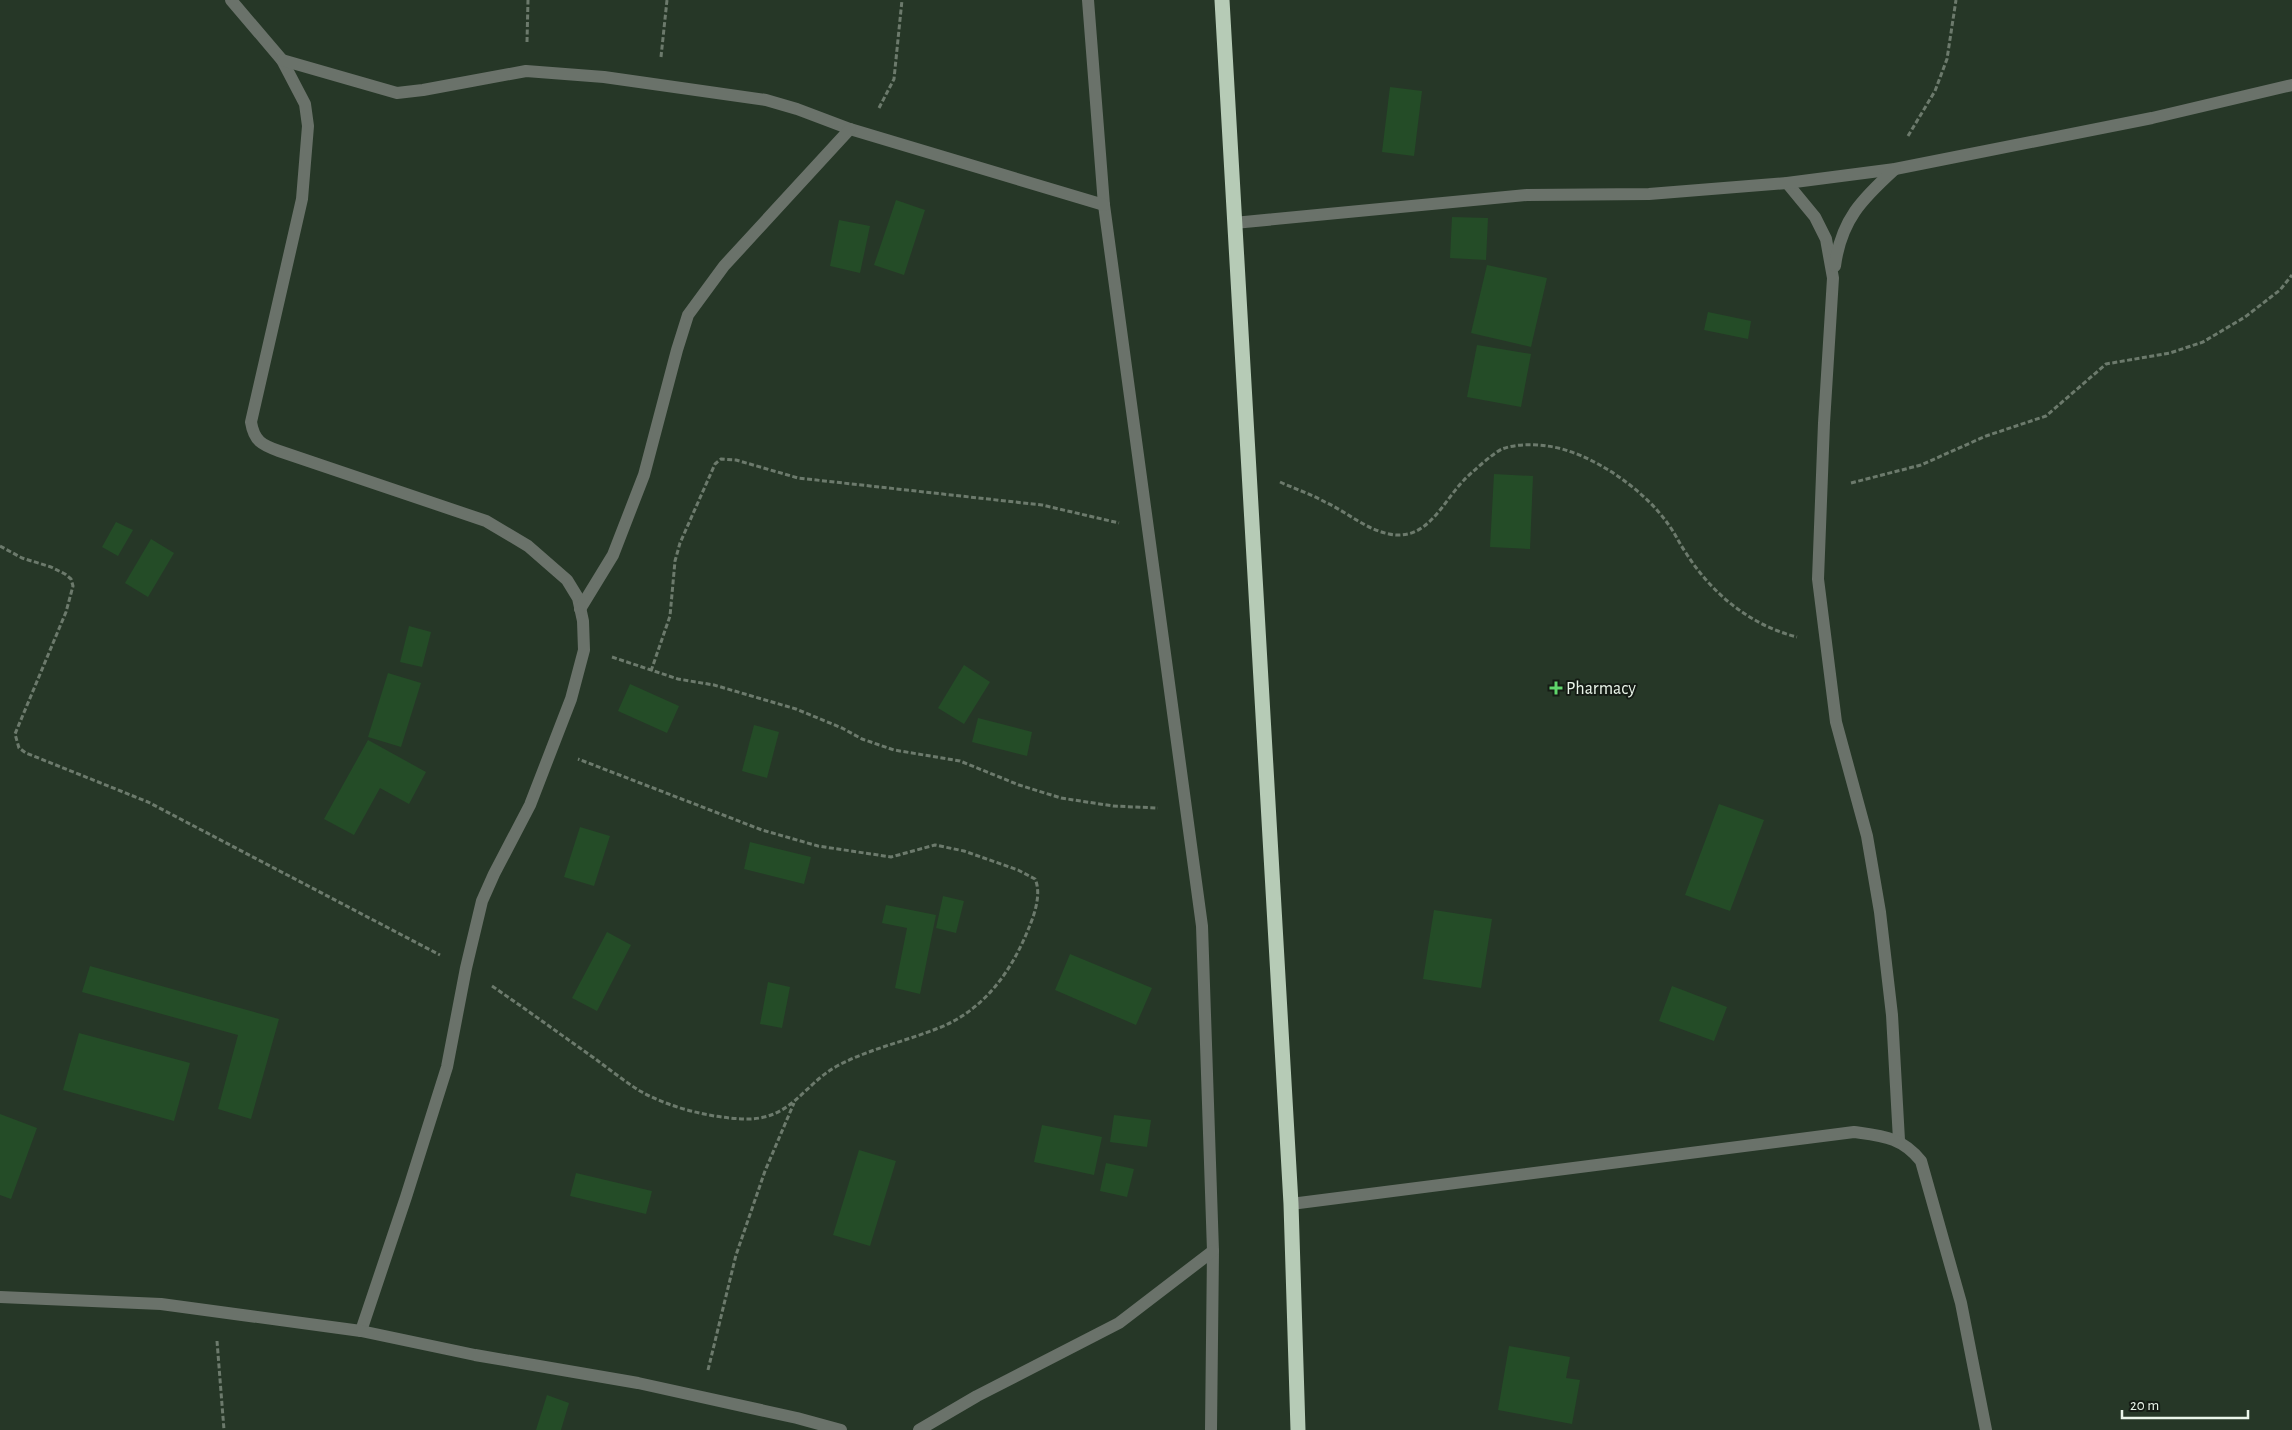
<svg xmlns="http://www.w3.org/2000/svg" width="2292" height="1430" viewBox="0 0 2292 1430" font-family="'Alegreya Sans',sans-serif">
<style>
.building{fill:#244c27}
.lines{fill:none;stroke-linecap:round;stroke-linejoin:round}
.path{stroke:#6c7a6c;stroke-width:3;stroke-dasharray:5 2.5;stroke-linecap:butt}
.minor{stroke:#6a726a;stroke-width:12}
.highway{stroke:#b6cbb6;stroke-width:15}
.poi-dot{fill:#5fd56b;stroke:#151c15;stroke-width:2}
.labels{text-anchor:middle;stroke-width:4;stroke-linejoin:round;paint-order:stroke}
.poi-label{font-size:18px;fill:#eaf5ea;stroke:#151c15;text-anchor:start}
</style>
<rect width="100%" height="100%" fill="#263727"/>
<!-- building -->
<g class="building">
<polygon points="1390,87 1422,91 1414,156 1382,152"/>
<polygon points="896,200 925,210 904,275 874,265"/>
<polygon points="1452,217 1488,218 1486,260 1450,258"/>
<polygon points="839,220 870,226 860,273 830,266"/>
<polygon points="1487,265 1547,278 1531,347 1471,333"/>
<polygon points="1708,312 1751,321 1748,339 1704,330"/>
<polygon points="1477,345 1531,354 1521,407 1467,397"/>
<polygon points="1494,474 1533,476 1530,549 1490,547"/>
<polygon points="116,522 133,530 118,556 102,547"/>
<polygon points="151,539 174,553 148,597 125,583"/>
<polygon points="409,626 431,632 422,667 400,662"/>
<polygon points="964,665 990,682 964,724 938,708"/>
<polygon points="388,673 421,683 401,747 368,737"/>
<polygon points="630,684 679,706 667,733 618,711"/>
<polygon points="978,718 1032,732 1027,756 972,742"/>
<polygon points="754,725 779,732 767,778 742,771"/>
<polygon points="368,740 426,772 409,804 380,788 354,835 324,819"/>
<polygon points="1719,804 1764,820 1730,911 1685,895"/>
<polygon points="580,827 610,836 594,886 564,877"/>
<polygon points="750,842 811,857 804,884 744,869"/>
<polygon points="943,896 964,901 956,933 936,928"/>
<polygon points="886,905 936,915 920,994 895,988 907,928 882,923"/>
<polygon points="1434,910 1492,919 1481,988 1423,979"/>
<polygon points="607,932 631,945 597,1011 572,998"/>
<polygon points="1070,954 1152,988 1136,1025 1055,990"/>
<polygon points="90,966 279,1019 251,1119 218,1109 238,1035 82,992"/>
<polygon points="768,982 790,987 782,1028 760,1024"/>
<polygon points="1672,986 1727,1007 1714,1041 1659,1021"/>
<polygon points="79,1033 190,1063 174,1121 63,1090"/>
<polygon points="0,1114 37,1128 11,1199 0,1195"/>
<polygon points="1114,1115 1151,1120 1147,1147 1110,1142"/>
<polygon points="1042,1125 1102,1137 1094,1175 1034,1162"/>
<polygon points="859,1150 896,1161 870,1246 833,1235"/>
<polygon points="1106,1163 1134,1169 1127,1197 1100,1191"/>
<polygon points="576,1173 652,1191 646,1214 570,1196"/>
<polygon points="1509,1346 1570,1357 1566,1378 1580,1380 1572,1424 1498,1410"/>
<polygon points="547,1395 569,1403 561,1430 536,1430"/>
</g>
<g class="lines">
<!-- path -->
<g class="path">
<polyline points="527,42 528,0"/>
<polyline points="661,57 667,0"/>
<polyline points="879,108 894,79 902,0"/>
<polyline points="1908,136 1935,91 1947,59 1956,0"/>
<path d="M1280,482C1295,489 1311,494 1325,502C1347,512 1365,529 1389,534C1427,542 1442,503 1464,480C1472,472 1492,454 1502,449C1515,444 1533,444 1547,446C1589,451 1644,489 1668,524C1675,533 1679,543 1686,553C1712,594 1750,625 1797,637"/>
<polyline points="1851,483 1921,465 1986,436 2046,416 2106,364 2170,353 2203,342 2245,317 2280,290 2292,275"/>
<polyline points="0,546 22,558 51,567 65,574 71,579 73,586 66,612 15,734 19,748 26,753 148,802 440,955"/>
<polyline points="612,657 678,679 714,685 796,709 842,728 862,739 894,750 960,761 1019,785 1061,798 1113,806 1158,808"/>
<polyline points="651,671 670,616 675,561 680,543 715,464 721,459 736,460 798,478 1042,505 1119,523"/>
<path d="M492,986C527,1010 560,1034 594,1058C609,1069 624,1081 640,1091C670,1108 711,1118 745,1119C791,1120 803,1085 837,1066C869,1049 903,1042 936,1029C982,1012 1010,974 1028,930C1034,916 1042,894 1035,879L1018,870L964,851L935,845L891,857L818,846L762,830L578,759"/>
<polyline points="217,1341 224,1430"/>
<polyline points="708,1370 736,1255 765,1171 794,1103"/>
</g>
<!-- minor -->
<g class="minor">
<path d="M231,0L282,60L305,104L308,126L302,199L251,422C254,441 262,445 279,451L486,521L528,546L567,580L578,598L583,621L584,650L571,699L530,805L494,874L482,901L466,968L447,1067L406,1197L361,1331"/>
<polyline points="1088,0 1104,205 1202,926 1213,1251 1211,1430"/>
<polyline points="282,60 397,93 423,90 526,71 604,77 766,100 797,109 850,129 1104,205"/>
<polyline points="1787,183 1815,217 1826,239 1833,278 1824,423 1818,579 1836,722 1867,836 1880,912 1892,1015 1899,1140"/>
<polyline points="1234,223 1527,195 1649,194 1787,183 1895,169 2152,118 2292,85"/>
<path d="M1835,266C1841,220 1862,199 1895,169"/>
<polyline points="580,609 613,555 644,475 677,350 688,315 724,266 850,129"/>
<path d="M1291,1204L1854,1132C1883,1136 1902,1137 1921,1161L1961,1303L1986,1430"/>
<polyline points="0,1297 161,1304 361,1331 475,1355 638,1383 797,1418 841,1430"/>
<polyline points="919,1430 977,1396 1119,1323 1213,1251"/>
</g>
<!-- highway -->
<polyline class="highway" points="1222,0 1291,1204 1298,1430"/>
</g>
<!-- markers -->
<path class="poi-dot" d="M1553.5 680.5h5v5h5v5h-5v5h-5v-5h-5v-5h5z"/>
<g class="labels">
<!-- poi labels -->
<g class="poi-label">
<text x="1566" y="694">Pharmacy</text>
</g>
</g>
<!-- scale -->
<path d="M2122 1410v8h126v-8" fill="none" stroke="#eaf5ea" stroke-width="2.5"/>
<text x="2130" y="1410" font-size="15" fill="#eaf5ea" stroke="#151c15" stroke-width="4" paint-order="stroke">20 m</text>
</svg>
